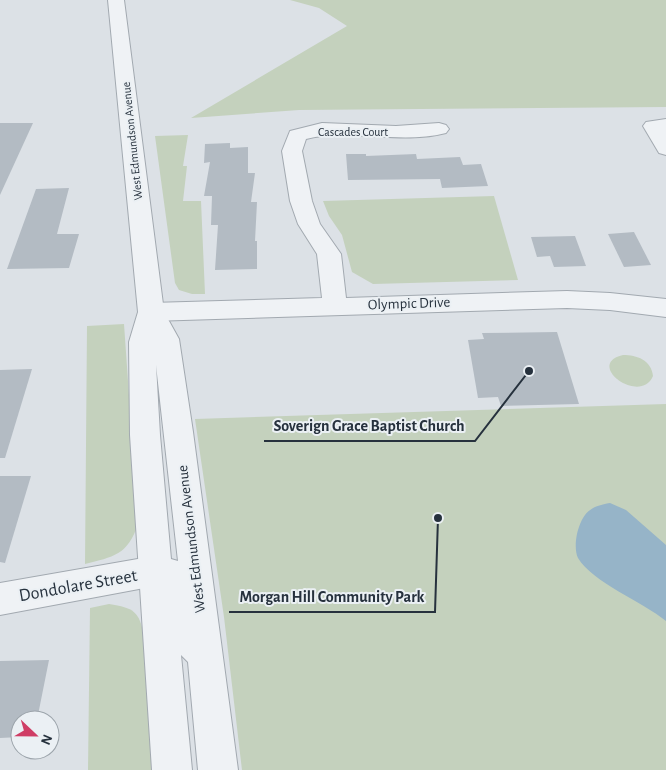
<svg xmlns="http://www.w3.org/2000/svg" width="666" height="770" viewBox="0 0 666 770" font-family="'Alegreya Sans',sans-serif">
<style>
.green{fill:#c4d1bd}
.water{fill:#96b4c8}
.building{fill:#b3bbc3}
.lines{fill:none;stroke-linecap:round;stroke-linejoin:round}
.minor-casing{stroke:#a2a9b0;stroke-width:2}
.tertiary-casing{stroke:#a2a9b0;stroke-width:2}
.minor{fill:#eff2f5;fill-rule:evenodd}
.tertiary{fill:#eff2f5;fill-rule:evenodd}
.labels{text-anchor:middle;stroke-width:4;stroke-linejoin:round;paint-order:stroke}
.far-street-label{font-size:12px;fill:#26313d;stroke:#ebf0f4}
.street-label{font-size:15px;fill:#26313d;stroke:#ebf0f4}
.near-street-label{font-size:18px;fill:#26313d;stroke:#ebf0f4}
.leader{fill:none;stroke:#26313d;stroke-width:2}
.callout-dot{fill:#26313d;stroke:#ebf0f4;stroke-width:2}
.callout-label{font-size:16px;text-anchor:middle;font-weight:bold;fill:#26313d;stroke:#ebf0f4;stroke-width:4;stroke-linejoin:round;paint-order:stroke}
</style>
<rect width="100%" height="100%" fill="#dce1e6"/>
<!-- green -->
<g class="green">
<polygon points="290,0 666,0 666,107 299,110 191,118 347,26 319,8"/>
<polygon points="188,135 183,166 187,166 183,201 201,201 205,294 192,294 179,290 175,283 155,136"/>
<polygon points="494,196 518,280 373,284 352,272 342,235 329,216 323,201"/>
<path d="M124,324L138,524C128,555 113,557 85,564L87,326Z"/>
<path d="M623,355C637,355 651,360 653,376C640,406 584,364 623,355Z"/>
<polygon points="666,404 666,770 242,770 224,617 195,419"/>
<path d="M109,604C134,608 139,611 144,636L153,770H88L90,608Z"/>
</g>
<!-- water -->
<path class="water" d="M610,503L626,510L666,545V621C643,602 592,582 578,558C574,550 576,535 579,527C585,510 593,506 610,503Z"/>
<!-- building -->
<g class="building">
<polygon points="0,123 33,123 0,195"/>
<polygon points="230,143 230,148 248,147 248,173 255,173 251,202 257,202 255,241 257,241 257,269 215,270 218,225 211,225 212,196 204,196 210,162 204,163 205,144"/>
<polygon points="346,154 366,154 366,156 416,154 417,159 460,157 463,165 481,164 488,186 442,188 440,179 348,180"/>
<polygon points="69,188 57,234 79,234 69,268 7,269 36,189"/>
<polygon points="634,232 651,265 624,267 608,234"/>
<polygon points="575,236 586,266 554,267 550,256 537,257 531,237"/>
<polygon points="557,332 579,404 501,406 498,397 478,398 468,340 484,339 482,333"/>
<polygon points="32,369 5,458 0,458 0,370"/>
<polygon points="0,476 31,476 5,563 0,562"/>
<polygon points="49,660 37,720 20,720 20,737 0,738 0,661"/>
</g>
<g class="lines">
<!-- minor casing -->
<g class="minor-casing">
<g id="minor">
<polygon points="666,119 666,155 659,153 643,126 646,122"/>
<path d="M322,123L396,126L439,123L446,125L449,129L446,133C400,145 351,128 306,139L302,151L312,201L320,224L341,254L346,298L567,291L610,293L666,299V317L610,310L567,308L151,321L142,318L138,312L142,306L151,303L322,298L317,254L298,224L290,201L282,151L290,131Z"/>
<polygon points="155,556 167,561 172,571 167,581 155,586 0,615 0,583"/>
</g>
</g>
<!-- tertiary casing -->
<g class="tertiary-casing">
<path id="tertiary" d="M108,0H124L164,312L179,339L193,432L238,770H198L188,662L181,655L192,770H152L130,435L129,342L138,312ZM156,365L178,561L171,559L160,435Z"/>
</g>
<!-- minor -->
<use href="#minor" class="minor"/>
<!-- tertiary -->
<use href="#tertiary" class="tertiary"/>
</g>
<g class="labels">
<!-- far-street labels -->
<g class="far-street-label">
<text x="353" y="136">Cascades Court</text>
<text transform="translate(132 141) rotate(-96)" y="4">West Edmundson Avenue</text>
</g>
<!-- street labels -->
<g class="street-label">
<text transform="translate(409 303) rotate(-2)" y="5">Olympic Drive</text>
<text transform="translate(191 539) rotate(-97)" y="5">West Edmundson Avenue</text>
</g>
<!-- near-street labels -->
<g class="near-street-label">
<text transform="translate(78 585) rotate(-10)" y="6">Dondolare Street</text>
</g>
</g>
<!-- callouts -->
<path class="leader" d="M529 371L475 441H264M438 518L435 612H229"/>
<g class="callout-dot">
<circle cx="529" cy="371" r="5"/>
<circle cx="438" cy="518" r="5"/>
</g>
<g class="callout-label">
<text x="369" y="431">Soverign Grace Baptist Church</text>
<text x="332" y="602">Morgan Hill Community Park</text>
</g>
<!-- north arrow -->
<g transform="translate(35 735) rotate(112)"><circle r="24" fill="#ebf0f4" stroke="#9ca4ab"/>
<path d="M0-4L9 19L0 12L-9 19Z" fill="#cf3d65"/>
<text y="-8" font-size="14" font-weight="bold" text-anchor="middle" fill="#26313d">N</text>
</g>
</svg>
